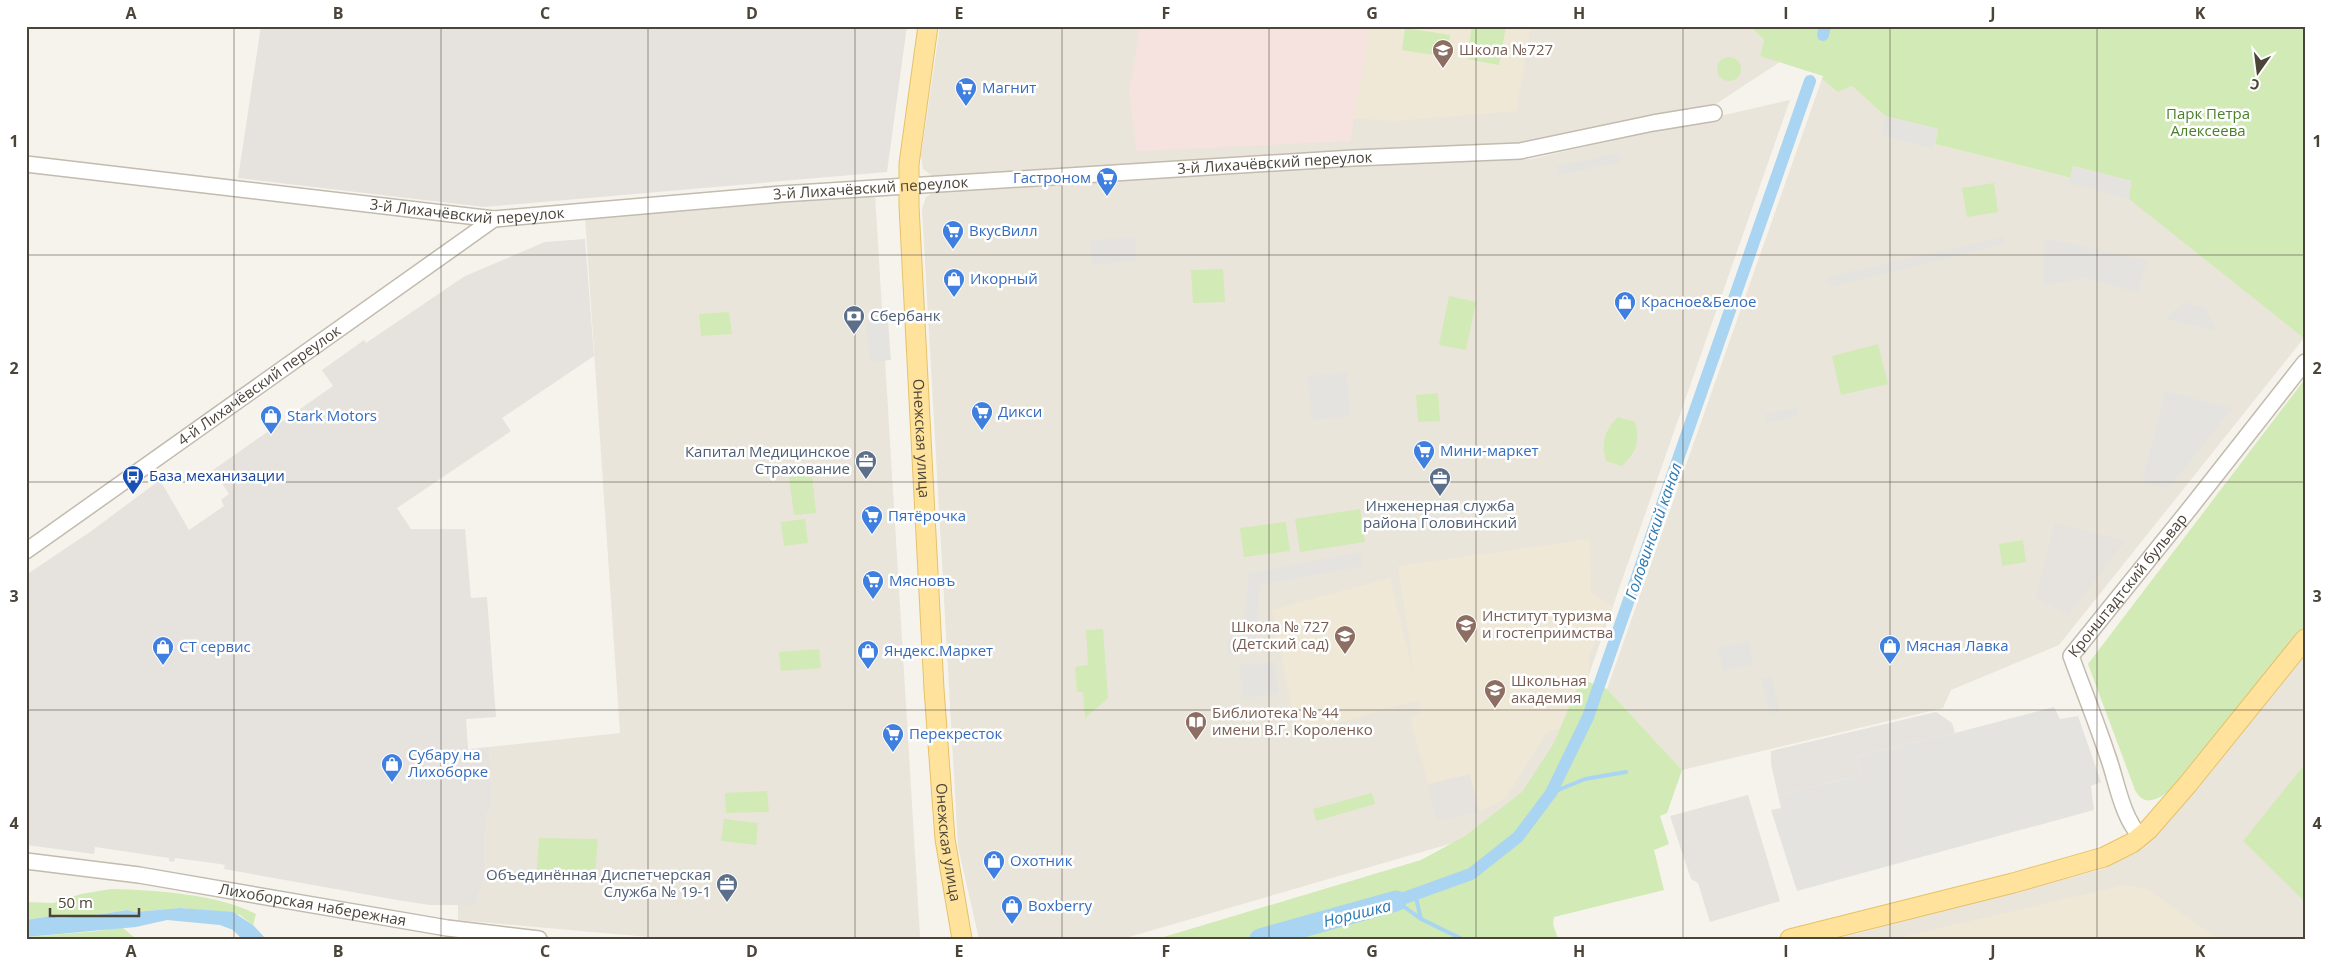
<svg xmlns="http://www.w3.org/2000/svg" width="2331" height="965" viewBox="0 0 2331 965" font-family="'Open Sans',sans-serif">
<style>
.residential{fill:#eae5da}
.industrial{fill:#e6e2dd}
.education{fill:#efe8d6}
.medical{fill:#f6e3e0}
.green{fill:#d2eab5}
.parking{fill:#e5e3e0}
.water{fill:#a9d4f2}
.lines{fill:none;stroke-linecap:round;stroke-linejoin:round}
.stream{stroke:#a9d4f2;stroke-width:4}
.canal{stroke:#a9d4f2;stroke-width:12}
.river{stroke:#a9d4f2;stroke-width:21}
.minor-casing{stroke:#c2bbae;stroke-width:18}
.major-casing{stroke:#e6c16a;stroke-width:21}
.minor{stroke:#fff;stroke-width:15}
.major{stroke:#ffe39c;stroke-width:19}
.grid{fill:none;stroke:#4b4439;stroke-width:1;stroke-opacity:0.55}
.labels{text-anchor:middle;stroke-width:5;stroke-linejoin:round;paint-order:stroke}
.education-label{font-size:15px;fill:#785e54;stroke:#fff;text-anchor:start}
.shop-label{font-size:15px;fill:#366cbe;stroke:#fff;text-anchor:start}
.park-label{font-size:15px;fill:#4a7f2a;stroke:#fff}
.street-label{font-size:15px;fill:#4b4439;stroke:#fff}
.service-label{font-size:15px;fill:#4e5e75;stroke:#fff;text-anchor:end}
.transit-label{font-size:15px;fill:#164399;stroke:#fff;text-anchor:start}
.water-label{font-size:16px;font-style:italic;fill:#2e7ab2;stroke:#fff}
.neatline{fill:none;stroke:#4b4439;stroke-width:2}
.grid-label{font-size:16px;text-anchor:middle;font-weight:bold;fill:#4b4439}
</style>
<rect width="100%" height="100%" fill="#f6f3ec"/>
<!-- residential -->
<g class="residential">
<polygon points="940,26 1750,26 1764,40 1760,56 1781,61 1713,106 1519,144 934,177 923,169 921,156"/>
<polygon points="1822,79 1838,92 1852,86 1885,116 1938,129 1935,144 2070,178 2073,166 2131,181 2130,199 2304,338 2059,645 1951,690 1943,708 1682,770 1607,689"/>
<polygon points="1790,100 1557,766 1494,831 1122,939 979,939 958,847 922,209 926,197 936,191 1355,164 1531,159"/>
<polygon points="875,194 920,936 918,939 671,939 458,920 458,905 476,905 485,874 486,816 492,806 489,747 620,733 585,218"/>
<polygon points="2305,651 2305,939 1836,939 2099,870 2136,853 2154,838 2171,819"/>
</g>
<!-- industrial -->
<g class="industrial">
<polygon points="261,26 907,26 887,172 484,207 238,178"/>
<polygon points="585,239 594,356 502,418 511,431 397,508 411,529 465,529 471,598 487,597 496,717 466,719 468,749 489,747 492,806 486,816 485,874 476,905 430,905 397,900 224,869 225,865 220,864 175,858 174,862 169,861 169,858 95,847 94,854 26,845 26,575 90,532 160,480 189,530 224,506 221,500 229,494 213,470 333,386 322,370 353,348 364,340 366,343 465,276 545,242"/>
<polygon points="2055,523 2125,541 2068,615 2036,598"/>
<polygon points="1936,712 1952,723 1955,733 1856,756 1861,775 1778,795 1771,764 1771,751"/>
<polygon points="1470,774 1479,812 1436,821 1428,784"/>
<polygon points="1748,795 1780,901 1710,922 1698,883 1691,879 1670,816"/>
</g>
<!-- education -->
<g class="education">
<polygon points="1370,26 1531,26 1516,111 1393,121 1354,118"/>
<polygon points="1590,539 1591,592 1613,607 1589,655 1588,717 1546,733 1505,799 1479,812 1470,774 1428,784 1410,717 1421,714 1419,700 1297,734 1272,610 1390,578 1415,679 1398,566"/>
<polygon points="2125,885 2147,889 2218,939 1893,939"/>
</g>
<!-- medical -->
<polygon class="medical" points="1140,26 1370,26 1350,141 1137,151 1129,93"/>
<!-- green -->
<g class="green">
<polygon points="1472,26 1506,26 1499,65 1467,59"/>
<polygon points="1750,26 2305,26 2305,339 2129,199 2131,181 2073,166 2071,178 1935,144 1938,129 1885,116 1852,86 1838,92 1822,79 1823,76 1760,56 1764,40"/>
<polygon points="1405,28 1450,35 1447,57 1402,50"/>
<circle cx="1729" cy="69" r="12"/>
<polygon points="1994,183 1998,212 1967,217 1962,188"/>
<polygon points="1223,269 1225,302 1193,303 1191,270"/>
<polygon points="1449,296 1476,302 1466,350 1439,345"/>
<polygon points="729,312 732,334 701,336 699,314"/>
<polygon points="1878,344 1888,384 1841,395 1832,356"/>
<path d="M2305,379V626L2173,788C2161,798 2144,809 2135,790L2088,664Z"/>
<polygon points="1438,393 1440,421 1418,422 1416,395"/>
<path d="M1618,417L1635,422C1640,442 1637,451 1622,466L1606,461C1601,443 1604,431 1618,417Z"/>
<polygon points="812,475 816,513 794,515 789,477"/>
<polygon points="1360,509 1365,542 1300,552 1295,519"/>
<polygon points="805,519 808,543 784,546 781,522"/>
<polygon points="1286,522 1290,551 1244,557 1240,528"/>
<polygon points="2023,540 2026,562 2002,566 1999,544"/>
<polygon points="1103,629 1108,698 1085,718 1083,692 1077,692 1075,667 1088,665 1086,630"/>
<polygon points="819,649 821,668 781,671 779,652"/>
<polygon points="1581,679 1607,689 1682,770 1667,813 1660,816 1669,844 1654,850 1664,890 1554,917 1553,924 1558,939 1157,939 1421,860 1465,836 1522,792 1554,743"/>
<polygon points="2305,764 2305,902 2243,841"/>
<polygon points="767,791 769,812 726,813 725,793"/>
<polygon points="1372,793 1375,804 1316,821 1313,809"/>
<polygon points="724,819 758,823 756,845 721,841"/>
<polygon points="539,838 598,839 595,874 537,870"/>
<path d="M111,889C155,890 217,894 256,914L253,925L240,915L226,912L180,908L135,912L127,910L90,916L59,918L51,916L26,920V902L53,903L81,894Z"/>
<polygon points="122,927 136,939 26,939 26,937 99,931"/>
</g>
<!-- parking -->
<g class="parking">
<polygon points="1885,116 1938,129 1933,149 1881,135"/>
<polygon points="1619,153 1621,162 1559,175 1557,166"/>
<polygon points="2073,166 2131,181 2129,199 2069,183"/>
<polygon points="1135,237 1137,261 1092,265 1090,240"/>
<polygon points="2003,237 2004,244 1830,287 1827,277"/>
<polygon points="2045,238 2147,260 2138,293 2085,278 2043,286"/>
<polygon points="2184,302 2206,308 2217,332 2165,319"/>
<polygon points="888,321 891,360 870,362 866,323"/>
<polygon points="1346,372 1351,416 1312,420 1307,376"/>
<polygon points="2165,391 2232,408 2168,489 2142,481"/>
<polygon points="1797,407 1799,416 1767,423 1765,414"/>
<polygon points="1361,552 1363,566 1260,585 1255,650 1228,654 1226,641 1242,638 1249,573"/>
<polygon points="1749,641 1753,664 1724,671 1718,648"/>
<polygon points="1275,662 1278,694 1243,698 1239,665"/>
<polygon points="1771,676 1780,712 1770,714 1761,678"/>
<polygon points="2054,707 2060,719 2078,716 2101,782 2091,786 2094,810 1797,891 1771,810 1781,808 1778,795 1861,775 1856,756 1955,733"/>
</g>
<!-- water -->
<polygon class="water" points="180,908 233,912 253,925 266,939 242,939 233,930 220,925 167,920 136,927 26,937 26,920 51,916 59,918 90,916 127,910 135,912"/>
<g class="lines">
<!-- stream -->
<g class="stream">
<polyline points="1551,793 1585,779 1626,772"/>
<polyline points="1415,894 1421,919"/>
<polyline points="1396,901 1421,919 1462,939"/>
</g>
<!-- canal -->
<g class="canal">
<polyline points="1823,35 1825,26"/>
<polyline points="1396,901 1471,874 1518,837 1551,793 1588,717 1810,81"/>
</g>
<!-- river -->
<polyline class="river" points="1260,939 1396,901"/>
<!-- minor casing -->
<g class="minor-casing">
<g id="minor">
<path id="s1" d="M26,164L494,219L781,194L1353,158L1520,151L1653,123L1714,113"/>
<path id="s2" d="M26,551L494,219"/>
<path id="s3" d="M2140,836C2121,815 2117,781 2107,754C2096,721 2083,689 2071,656L2191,507L2305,362"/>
<path id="s4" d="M26,861L139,875L447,928L539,939"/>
</g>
</g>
<!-- major casing -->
<g class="major-casing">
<g id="major">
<path id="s5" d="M928,26L909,164V206L934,689L945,839L962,939"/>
<polyline points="1790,939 2013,883 2104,857 2132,843 2148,830 2188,784 2305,639"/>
</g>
</g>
<!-- minor -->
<use href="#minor" class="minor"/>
<!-- major -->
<use href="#major" class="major"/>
</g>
<!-- grid -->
<path class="grid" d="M234,26V939M441,26V939M648,26V939M855,26V939M1062,26V939M1269,26V939M1476,26V939M1683,26V939M1890,26V939M2097,26V939M26,255H2305M26,482H2305M26,710H2305"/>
<!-- icons -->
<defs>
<g id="school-pin" transform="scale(1.125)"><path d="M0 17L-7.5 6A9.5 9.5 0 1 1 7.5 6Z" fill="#8d6e63" stroke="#fff"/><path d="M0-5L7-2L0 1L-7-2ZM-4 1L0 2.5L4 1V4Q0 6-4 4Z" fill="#fff"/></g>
<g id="supermarket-pin" transform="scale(1.125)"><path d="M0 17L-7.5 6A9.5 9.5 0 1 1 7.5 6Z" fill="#3f7fe0" stroke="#fff"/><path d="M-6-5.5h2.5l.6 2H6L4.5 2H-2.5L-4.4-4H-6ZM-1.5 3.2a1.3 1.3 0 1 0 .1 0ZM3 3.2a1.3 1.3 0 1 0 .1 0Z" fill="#fff"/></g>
<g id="shop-pin" transform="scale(1.125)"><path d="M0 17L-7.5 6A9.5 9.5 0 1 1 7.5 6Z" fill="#3f7fe0" stroke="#fff"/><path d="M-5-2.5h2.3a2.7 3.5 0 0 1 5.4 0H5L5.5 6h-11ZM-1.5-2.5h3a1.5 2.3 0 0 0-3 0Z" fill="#fff"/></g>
<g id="bank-pin" transform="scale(1.125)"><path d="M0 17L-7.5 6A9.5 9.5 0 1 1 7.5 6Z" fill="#5c6f8a" stroke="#fff"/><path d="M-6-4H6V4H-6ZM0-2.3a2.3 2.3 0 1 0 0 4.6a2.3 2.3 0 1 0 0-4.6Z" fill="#fff"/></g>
<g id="office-pin" transform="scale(1.125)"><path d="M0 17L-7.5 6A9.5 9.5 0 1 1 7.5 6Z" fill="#5c6f8a" stroke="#fff"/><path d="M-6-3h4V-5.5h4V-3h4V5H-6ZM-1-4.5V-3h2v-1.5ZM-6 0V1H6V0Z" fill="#fff"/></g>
<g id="bus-pin" transform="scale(1.125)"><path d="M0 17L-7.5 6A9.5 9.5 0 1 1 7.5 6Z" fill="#1a4fb4" stroke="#fff"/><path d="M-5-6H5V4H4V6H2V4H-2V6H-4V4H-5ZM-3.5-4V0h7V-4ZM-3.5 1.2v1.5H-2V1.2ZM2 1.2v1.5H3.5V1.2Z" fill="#fff"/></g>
<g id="university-pin" transform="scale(1.125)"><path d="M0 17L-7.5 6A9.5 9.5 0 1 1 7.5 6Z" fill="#8d6e63" stroke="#fff"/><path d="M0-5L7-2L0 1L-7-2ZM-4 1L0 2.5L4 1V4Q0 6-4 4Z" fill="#fff"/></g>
<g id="library-pin" transform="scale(1.125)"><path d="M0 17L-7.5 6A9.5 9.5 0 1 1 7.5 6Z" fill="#8d6e63" stroke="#fff"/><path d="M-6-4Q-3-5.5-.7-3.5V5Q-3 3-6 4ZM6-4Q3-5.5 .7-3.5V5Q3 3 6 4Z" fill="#fff"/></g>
</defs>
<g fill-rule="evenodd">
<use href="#school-pin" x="1443" y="50"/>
<use href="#supermarket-pin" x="966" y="88"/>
<use href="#supermarket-pin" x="1107" y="178"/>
<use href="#supermarket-pin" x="953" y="231"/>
<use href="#shop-pin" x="954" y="279"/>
<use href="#shop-pin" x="1625" y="302"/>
<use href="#bank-pin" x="854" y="316"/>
<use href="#supermarket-pin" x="982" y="412"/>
<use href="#shop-pin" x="271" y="416"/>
<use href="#supermarket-pin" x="1424" y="451"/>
<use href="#office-pin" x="866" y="461"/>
<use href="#bus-pin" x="133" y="476"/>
<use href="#office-pin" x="1440" y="478"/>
<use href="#supermarket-pin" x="872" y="516"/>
<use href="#supermarket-pin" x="873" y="581"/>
<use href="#university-pin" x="1466" y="625"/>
<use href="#school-pin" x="1345" y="636"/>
<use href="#shop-pin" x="1890" y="646"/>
<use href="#shop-pin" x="163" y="647"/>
<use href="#shop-pin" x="868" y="651"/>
<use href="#school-pin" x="1495" y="690"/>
<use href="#library-pin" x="1196" y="722"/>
<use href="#supermarket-pin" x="893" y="734"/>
<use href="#shop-pin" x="392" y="764"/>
<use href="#shop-pin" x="994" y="861"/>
<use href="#office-pin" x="727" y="884"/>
<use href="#shop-pin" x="1012" y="906"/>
</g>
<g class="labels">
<!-- education labels -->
<g class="education-label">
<text x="1459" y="55">Школа №727</text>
<text x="1482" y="621">Институт туризма<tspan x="1482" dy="17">и гостеприимства</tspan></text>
<text x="1329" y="632" text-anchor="end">Школа № 727<tspan x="1329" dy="17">(Детский сад)</tspan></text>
<text x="1511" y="686">Школьная<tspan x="1511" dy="17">академия</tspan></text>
<text x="1212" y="718">Библиотека № 44<tspan x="1212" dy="17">имени В.Г. Короленко</tspan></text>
</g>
<!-- shop labels -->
<g class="shop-label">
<text x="982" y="93">Магнит</text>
<text x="1091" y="183" text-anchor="end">Гастроном</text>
<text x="969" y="236">ВкусВилл</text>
<text x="970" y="284">Икорный</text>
<text x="1641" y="307">Красное&amp;Белое</text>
<text x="998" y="417">Дикси</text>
<text x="287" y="421">Stark Motors</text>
<text x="1440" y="456">Мини-маркет</text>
<text x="888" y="521">Пятёрочка</text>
<text x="889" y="586">Мясновъ</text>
<text x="1906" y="651">Мясная Лавка</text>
<text x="179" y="652">СТ сервис</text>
<text x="884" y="656">Яндекс.Маркет</text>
<text x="909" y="739">Перекресток</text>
<text x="408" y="760">Субару на<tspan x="408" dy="17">Лихоборке</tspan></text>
<text x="1010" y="866">Охотник</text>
<text x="1028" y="911">Boxberry</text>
</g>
<!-- park labels -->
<g class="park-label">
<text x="2208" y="119">Парк Петра<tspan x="2208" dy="17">Алексеева</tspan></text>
</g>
<!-- street labels -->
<g class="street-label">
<text dy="5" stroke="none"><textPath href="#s1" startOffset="1254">3-й Лихачёвский переулок</textPath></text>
<text dy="5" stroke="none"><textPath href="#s1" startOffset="849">3-й Лихачёвский переулок</textPath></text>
<text dy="5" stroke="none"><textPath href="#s1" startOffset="444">3-й Лихачёвский переулок</textPath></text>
<text dy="5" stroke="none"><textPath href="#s2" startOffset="286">4-й Лихачёвский переулок</textPath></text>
<text dy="5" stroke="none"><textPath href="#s5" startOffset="414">Онежская улица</textPath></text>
<text dy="5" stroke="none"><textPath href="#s3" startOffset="284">Кронштадтский бульвар</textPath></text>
<text dy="5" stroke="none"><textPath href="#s5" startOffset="819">Онежская улица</textPath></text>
<text dy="5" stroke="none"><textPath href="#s4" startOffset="290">Лихоборская набережная</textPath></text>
</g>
<!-- service labels -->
<g class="service-label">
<text x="870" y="321" text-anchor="start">Сбербанк</text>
<text x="850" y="457">Капитал Медицинское<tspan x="850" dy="17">Страхование</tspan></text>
<text x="1440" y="511" text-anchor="middle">Инженерная служба<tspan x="1440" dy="17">района Головинский</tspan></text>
<text x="711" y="880">Объединённая Диспетчерская<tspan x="711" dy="17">Служба № 19-1</tspan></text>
</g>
<!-- transit labels -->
<g class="transit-label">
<text x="149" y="481">База механизации</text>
</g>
<!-- water labels -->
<g class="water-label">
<text transform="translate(1653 531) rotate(-71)" y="6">Головинский канал</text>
<text transform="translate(1357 913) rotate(-14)" y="6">Норишка</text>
</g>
</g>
<!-- border -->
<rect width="2331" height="965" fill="none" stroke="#ffffff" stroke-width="55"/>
<!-- north arrow -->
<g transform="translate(2258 72) rotate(194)" stroke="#ffffff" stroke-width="4" paint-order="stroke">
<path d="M0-4L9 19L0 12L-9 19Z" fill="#4b4439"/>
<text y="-8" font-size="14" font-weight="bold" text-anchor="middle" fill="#4b4439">С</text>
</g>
<!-- scale -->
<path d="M50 908v8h89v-8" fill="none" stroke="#4b4439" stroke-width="2.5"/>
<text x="58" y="908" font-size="15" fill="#4b4439" stroke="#ffffff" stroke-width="4" paint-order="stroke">50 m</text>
<rect x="28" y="28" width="2276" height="910" class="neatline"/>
<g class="grid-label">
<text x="131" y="19">A</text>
<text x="338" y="19">B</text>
<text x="545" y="19">C</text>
<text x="752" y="19">D</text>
<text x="959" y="19">E</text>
<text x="1166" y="19">F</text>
<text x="1372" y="19">G</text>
<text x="1579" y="19">H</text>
<text x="1786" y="19">I</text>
<text x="1993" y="19">J</text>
<text x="2200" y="19">K</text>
<text x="14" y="147">1</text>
<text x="2317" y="147">1</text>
<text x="14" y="374">2</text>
<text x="2317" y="374">2</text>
<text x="14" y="602">3</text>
<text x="2317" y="602">3</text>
<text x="14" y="829">4</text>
<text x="2317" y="829">4</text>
<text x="131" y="957">A</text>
<text x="338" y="957">B</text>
<text x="545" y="957">C</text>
<text x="752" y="957">D</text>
<text x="959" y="957">E</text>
<text x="1166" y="957">F</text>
<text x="1372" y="957">G</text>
<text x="1579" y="957">H</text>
<text x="1786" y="957">I</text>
<text x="1993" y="957">J</text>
<text x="2200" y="957">K</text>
</g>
</svg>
